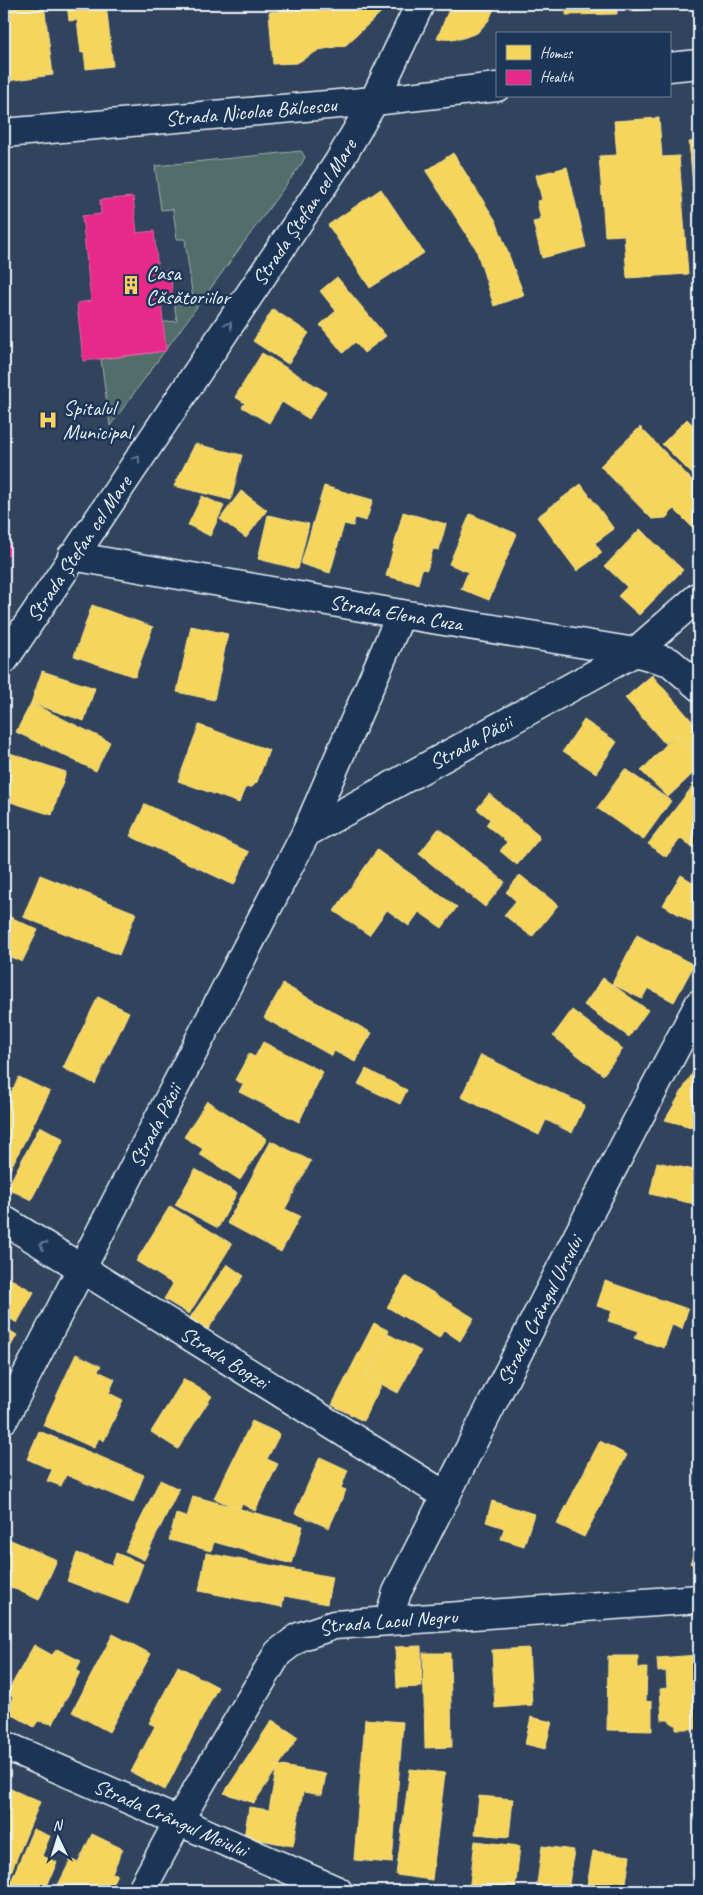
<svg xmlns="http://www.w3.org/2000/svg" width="703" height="1895" viewBox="0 0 703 1895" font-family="Caveat,sans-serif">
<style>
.green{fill:#536d6a;stroke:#9eafb1}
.homes{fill:#f6d55c;stroke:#f2dd8b}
.health{fill:#e7298a;stroke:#e765ab}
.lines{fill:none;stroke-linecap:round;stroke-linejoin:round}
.minor-casing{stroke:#e8f1f8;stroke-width:31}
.minor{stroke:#1d3557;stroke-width:28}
.oneway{stroke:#64778f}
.labels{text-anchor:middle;stroke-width:5;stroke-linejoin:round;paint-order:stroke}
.street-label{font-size:21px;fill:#e8f1f8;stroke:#1d3557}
.poi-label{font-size:21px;fill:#e8f1f8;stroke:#1d3557;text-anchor:start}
</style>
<rect width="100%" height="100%" fill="#32435d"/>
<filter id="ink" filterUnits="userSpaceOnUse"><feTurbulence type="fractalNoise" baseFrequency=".02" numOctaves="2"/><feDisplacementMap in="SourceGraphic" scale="10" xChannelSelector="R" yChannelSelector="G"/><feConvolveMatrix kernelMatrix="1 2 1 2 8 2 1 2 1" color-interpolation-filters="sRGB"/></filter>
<g filter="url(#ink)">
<!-- green -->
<polygon class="green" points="301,151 305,157 302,163 110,426 101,359 158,352 155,323 177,321 174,303 193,300 185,239 177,239 173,209 161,210 155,166"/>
<!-- homes -->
<g class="homes">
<polygon points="4,4 44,4 53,75 7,81 4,60"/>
<polygon points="67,4 106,4 113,66 86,69 84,52 81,53 77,20 69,21"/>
<polygon points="279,4 390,4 346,45 319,50 297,63 273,64 269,12 280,11"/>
<polygon points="451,4 496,4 489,20 477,33 460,39 437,39"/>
<polygon points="566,4 617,4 617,14 566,15"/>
<polygon points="631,4 695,4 695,6 631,11"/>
<polygon points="659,118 662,157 679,156 688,274 627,278 624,235 605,236 599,156 617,155 614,121"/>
<polygon points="699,141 699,217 696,217 689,142"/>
<polygon points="453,153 496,221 524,295 494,306 476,249 426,171"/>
<polygon points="567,167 586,247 542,258 533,222 541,220 537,201 542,200 536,175"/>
<polygon points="381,189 424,253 370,288 328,225"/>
<polygon points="337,277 386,336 364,353 355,342 343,353 320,325 336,311 320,291"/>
<polygon points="273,309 309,333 288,364 253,341"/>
<polygon points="262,353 326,392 309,419 282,402 269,423 242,407 245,403 235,397"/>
<polygon points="687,419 699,431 699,481 662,444"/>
<polygon points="640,427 699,487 699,524 694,529 674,509 666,518 652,519 600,466"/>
<polygon points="195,444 242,455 231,500 174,486"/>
<polygon points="581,484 614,529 595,543 602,553 577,571 537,517"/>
<polygon points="324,486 373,500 366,521 355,518 353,526 344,524 330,573 301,564"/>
<polygon points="241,491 267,510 246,538 220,519"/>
<polygon points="202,496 224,506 210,536 188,525"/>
<polygon points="403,512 446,524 439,550 433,549 427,570 422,569 418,584 386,576"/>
<polygon points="470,514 517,534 489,600 461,589 468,572 449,564"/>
<polygon points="268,515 309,524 298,569 258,559"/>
<polygon points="640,529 683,570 639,615 618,596 627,587 605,566"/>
<polygon points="92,605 153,627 135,677 74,656"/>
<polygon points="191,626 228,634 214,700 177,692"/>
<polygon points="42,671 95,688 84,721 31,703"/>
<polygon points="652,675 699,729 699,762 676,734 665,744 625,698"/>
<polygon points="31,703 110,742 96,771 16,732"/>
<polygon points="584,720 617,742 596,773 563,751"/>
<polygon points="199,725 269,750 257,782 252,787 245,788 239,803 178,781"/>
<polygon points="676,734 699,762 699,768 668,797 641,771"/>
<polygon points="4,751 66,772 52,815 4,800"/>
<polygon points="625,769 671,801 643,840 597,808"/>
<polygon points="699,778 699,840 693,848 681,838 666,857 648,844"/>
<polygon points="489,794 538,834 539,839 517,865 500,851 507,842 486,825 490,819 477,809"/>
<polygon points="145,804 249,852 234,885 130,836"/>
<polygon points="439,828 505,882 485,907 419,854"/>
<polygon points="377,850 457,907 442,928 419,912 409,926 387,910 369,935 334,911"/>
<polygon points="40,875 136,913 119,955 23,917"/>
<polygon points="520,875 558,905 532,937 504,915 516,901 506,892"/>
<polygon points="681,875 699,886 699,927 663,905"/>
<polygon points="4,914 38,930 22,962 4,954"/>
<polygon points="637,935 694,965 674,1002 648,988 642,999 612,984"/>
<polygon points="603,978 648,1010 629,1037 584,1005"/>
<polygon points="283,984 372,1033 355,1062 334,1051 332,1056 264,1018"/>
<polygon points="98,997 129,1012 95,1084 63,1068"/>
<polygon points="572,1010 623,1049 603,1075 553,1036"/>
<polygon points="263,1042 323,1072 299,1122 239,1092 243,1084 235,1080 249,1054 255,1057"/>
<polygon points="481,1055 585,1105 572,1133 546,1120 539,1135 461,1097"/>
<polygon points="699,1062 699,1129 665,1120"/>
<polygon points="366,1069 407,1090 400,1104 358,1084"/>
<polygon points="19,1077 50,1092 4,1181 4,1106"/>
<polygon points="207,1101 267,1139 240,1180 199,1154 203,1149 184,1137"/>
<polygon points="40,1126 64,1139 31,1200 7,1188"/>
<polygon points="271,1141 311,1161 285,1209 300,1216 281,1252 227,1223"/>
<polygon points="657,1162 699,1171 699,1205 650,1194"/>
<polygon points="195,1169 237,1193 218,1228 175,1205"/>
<polygon points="170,1206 232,1244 189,1314 164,1299 173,1284 136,1261"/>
<polygon points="227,1264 244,1276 207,1331 189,1319"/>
<polygon points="4,1275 34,1292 17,1323 4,1315"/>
<polygon points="406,1276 474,1318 460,1341 444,1330 439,1338 387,1307"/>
<polygon points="605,1281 688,1309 682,1329 672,1325 664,1348 634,1338 639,1331 608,1321 612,1311 597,1306"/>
<polygon points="374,1323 389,1331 366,1376 382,1384 363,1421 332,1405"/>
<polygon points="4,1327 17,1335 4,1358"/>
<polygon points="388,1334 421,1351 398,1393 366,1376"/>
<polygon points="76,1354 101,1366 98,1371 115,1379 109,1393 123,1400 104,1441 99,1438 94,1448 43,1425"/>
<polygon points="184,1379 212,1396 178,1449 151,1432"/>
<polygon points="252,1421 280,1434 267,1459 278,1464 255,1511 242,1504 239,1510 214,1498"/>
<polygon points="39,1431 144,1475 133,1503 66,1475 61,1486 47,1481 52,1470 27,1459"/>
<polygon points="600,1441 627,1455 584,1537 557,1524"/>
<polygon points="320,1457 348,1470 341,1488 346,1490 329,1528 295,1513"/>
<polygon points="160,1480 179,1489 144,1560 125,1551"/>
<polygon points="193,1496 303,1526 292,1564 214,1542 211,1551 169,1540 176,1514 187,1517"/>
<polygon points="492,1501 534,1514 524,1546 501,1539 504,1528 486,1522"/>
<polygon points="4,1537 57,1560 39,1600 4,1584"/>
<polygon points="699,1543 699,1568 690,1563"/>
<polygon points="77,1553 112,1565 116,1553 143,1564 128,1604 67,1581"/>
<polygon points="206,1553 332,1577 327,1604 284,1596 282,1607 199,1591"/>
<polygon points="113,1634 151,1654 109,1732 72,1712"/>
<polygon points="34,1645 52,1655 57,1649 81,1661 76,1670 80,1672 53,1724 38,1721 34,1727 6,1711 13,1697 7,1693"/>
<polygon points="421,1646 422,1687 397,1688 395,1647"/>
<polygon points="529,1648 532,1705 495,1708 492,1650"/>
<polygon points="423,1653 450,1653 452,1747 425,1748"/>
<polygon points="699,1655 699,1722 696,1724 697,1729 676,1729 676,1726 668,1720 662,1720 660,1689 667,1688 666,1671 658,1672 657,1658"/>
<polygon points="608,1656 638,1656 638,1668 647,1668 646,1701 652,1702 652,1731 607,1730"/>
<polygon points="178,1666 218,1687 165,1790 131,1772 155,1726 149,1723"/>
<polygon points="531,1717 552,1722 545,1749 525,1744"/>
<polygon points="365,1719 403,1722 392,1863 354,1860"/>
<polygon points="272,1720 298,1737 254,1803 224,1793"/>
<polygon points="277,1765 326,1774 322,1795 303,1792 293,1846 244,1837 249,1807 269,1810"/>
<polygon points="410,1769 445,1773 432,1880 396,1875"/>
<polygon points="4,1786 40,1802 4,1889"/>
<polygon points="479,1796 513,1799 509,1837 475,1834"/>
<polygon points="33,1829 50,1836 42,1856 57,1862 45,1891 7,1891"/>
<polygon points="92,1834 123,1849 112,1873 117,1874 109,1891 55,1891 71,1859 78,1863"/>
<polygon points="475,1841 520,1846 515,1891 469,1891"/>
<polygon points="542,1846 574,1850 568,1891 536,1891"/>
<polygon points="593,1851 630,1856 626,1883 614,1881 613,1891 586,1891"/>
</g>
<!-- health -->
<g class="health">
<polygon points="133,197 137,233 154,231 158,271 170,270 173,300 161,301 166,351 83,361 77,303 91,301 82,216 101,214 100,200"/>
<polygon points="4,493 10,555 4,556"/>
</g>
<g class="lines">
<!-- minor casing -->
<g class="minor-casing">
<g id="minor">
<polyline points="669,67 699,64"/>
<path id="s1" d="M4,133L374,101L497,87"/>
<path id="s2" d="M72,556L401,614L635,652L699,596"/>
<path id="s3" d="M4,660L338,163L374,101L420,4"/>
<path id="s4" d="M306,833L635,652L670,662L699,687"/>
<path id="s5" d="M4,1220L446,1496"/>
<path id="s6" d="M4,1419L306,833L401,614"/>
<path id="s7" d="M388,1621L397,1592C497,1395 595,1198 699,1004"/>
<path id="s8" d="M4,1745L338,1891"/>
<path id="s9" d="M141,1891L179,1820L278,1653L299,1637L334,1625L699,1599"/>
</g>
</g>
<!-- minor -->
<use href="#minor" class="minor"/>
</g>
<!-- one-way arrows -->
<defs><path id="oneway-chevron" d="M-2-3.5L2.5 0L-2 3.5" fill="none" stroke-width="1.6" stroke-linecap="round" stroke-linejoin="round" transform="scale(1.25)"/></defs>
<g class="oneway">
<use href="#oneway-chevron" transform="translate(229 325) rotate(-56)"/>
<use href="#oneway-chevron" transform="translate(137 459) rotate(-56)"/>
<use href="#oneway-chevron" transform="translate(43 1245) rotate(-148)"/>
</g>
</g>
<!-- icons -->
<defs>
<g id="building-bare" transform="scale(1.5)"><path d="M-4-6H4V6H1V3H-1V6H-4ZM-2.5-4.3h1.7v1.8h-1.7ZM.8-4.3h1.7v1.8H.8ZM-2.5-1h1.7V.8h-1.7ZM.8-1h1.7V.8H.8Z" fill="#ffd166" stroke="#1d3557" stroke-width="2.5" paint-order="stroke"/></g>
<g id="hospital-bare" transform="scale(1.5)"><path d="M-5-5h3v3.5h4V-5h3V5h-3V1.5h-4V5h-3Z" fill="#ffd166" stroke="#1d3557" stroke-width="2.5" paint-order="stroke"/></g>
</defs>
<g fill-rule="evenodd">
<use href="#building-bare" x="131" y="285"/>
<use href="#hospital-bare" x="48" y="420"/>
</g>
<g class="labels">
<!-- street labels -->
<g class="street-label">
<text dy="7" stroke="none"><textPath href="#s1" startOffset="248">Strada Nicolae Bălcescu</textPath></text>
<text dy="7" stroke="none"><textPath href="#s3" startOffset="539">Strada Ștefan cel Mare</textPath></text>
<text dy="7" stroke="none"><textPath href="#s3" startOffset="134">Strada Ștefan cel Mare</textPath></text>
<text dy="7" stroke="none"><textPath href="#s2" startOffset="329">Strada Elena Cuza</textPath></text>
<text dy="7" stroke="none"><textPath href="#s4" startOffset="188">Strada Păcii</textPath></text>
<text dy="7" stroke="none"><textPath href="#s6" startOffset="330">Strada Păcii</textPath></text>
<text dy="7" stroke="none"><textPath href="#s7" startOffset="346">Strada Crângul Ursului</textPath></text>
<text dy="7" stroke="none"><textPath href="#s5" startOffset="260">Strada Bogzei</textPath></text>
<text dy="7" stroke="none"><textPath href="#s9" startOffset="392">Strada Lacul Negru</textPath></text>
<text dy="7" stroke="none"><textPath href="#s8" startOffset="182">Strada Crângul Meiului</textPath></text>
</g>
<!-- poi labels -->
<g class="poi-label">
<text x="146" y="280">Casa<tspan x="146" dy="24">Căsătoriilor</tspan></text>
<text x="63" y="415">Spitalul<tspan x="63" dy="24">Municipal</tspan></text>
</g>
</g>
<!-- margin -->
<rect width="703" height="1895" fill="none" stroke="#1d3557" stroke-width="20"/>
<rect x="10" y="10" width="683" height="1875" fill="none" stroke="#e8f1f8" stroke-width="2" filter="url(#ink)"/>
<!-- legend -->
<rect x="496" y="32" width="175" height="65" fill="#1d3557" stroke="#6e8097"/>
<rect x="506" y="45" width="25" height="15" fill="#f6d55c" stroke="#6e8097"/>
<text x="540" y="58" font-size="15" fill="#e8f1f8">Homes</text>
<rect x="506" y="70" width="25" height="15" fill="#e7298a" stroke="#6e8097"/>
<text x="540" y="82" font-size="15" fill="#e8f1f8">Health</text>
<!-- north arrow -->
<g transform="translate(58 1838) rotate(356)" stroke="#1d3557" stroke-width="4" paint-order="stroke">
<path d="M0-4L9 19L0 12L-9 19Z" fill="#e8f1f8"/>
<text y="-8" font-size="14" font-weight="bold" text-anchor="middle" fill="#e8f1f8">N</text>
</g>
</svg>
